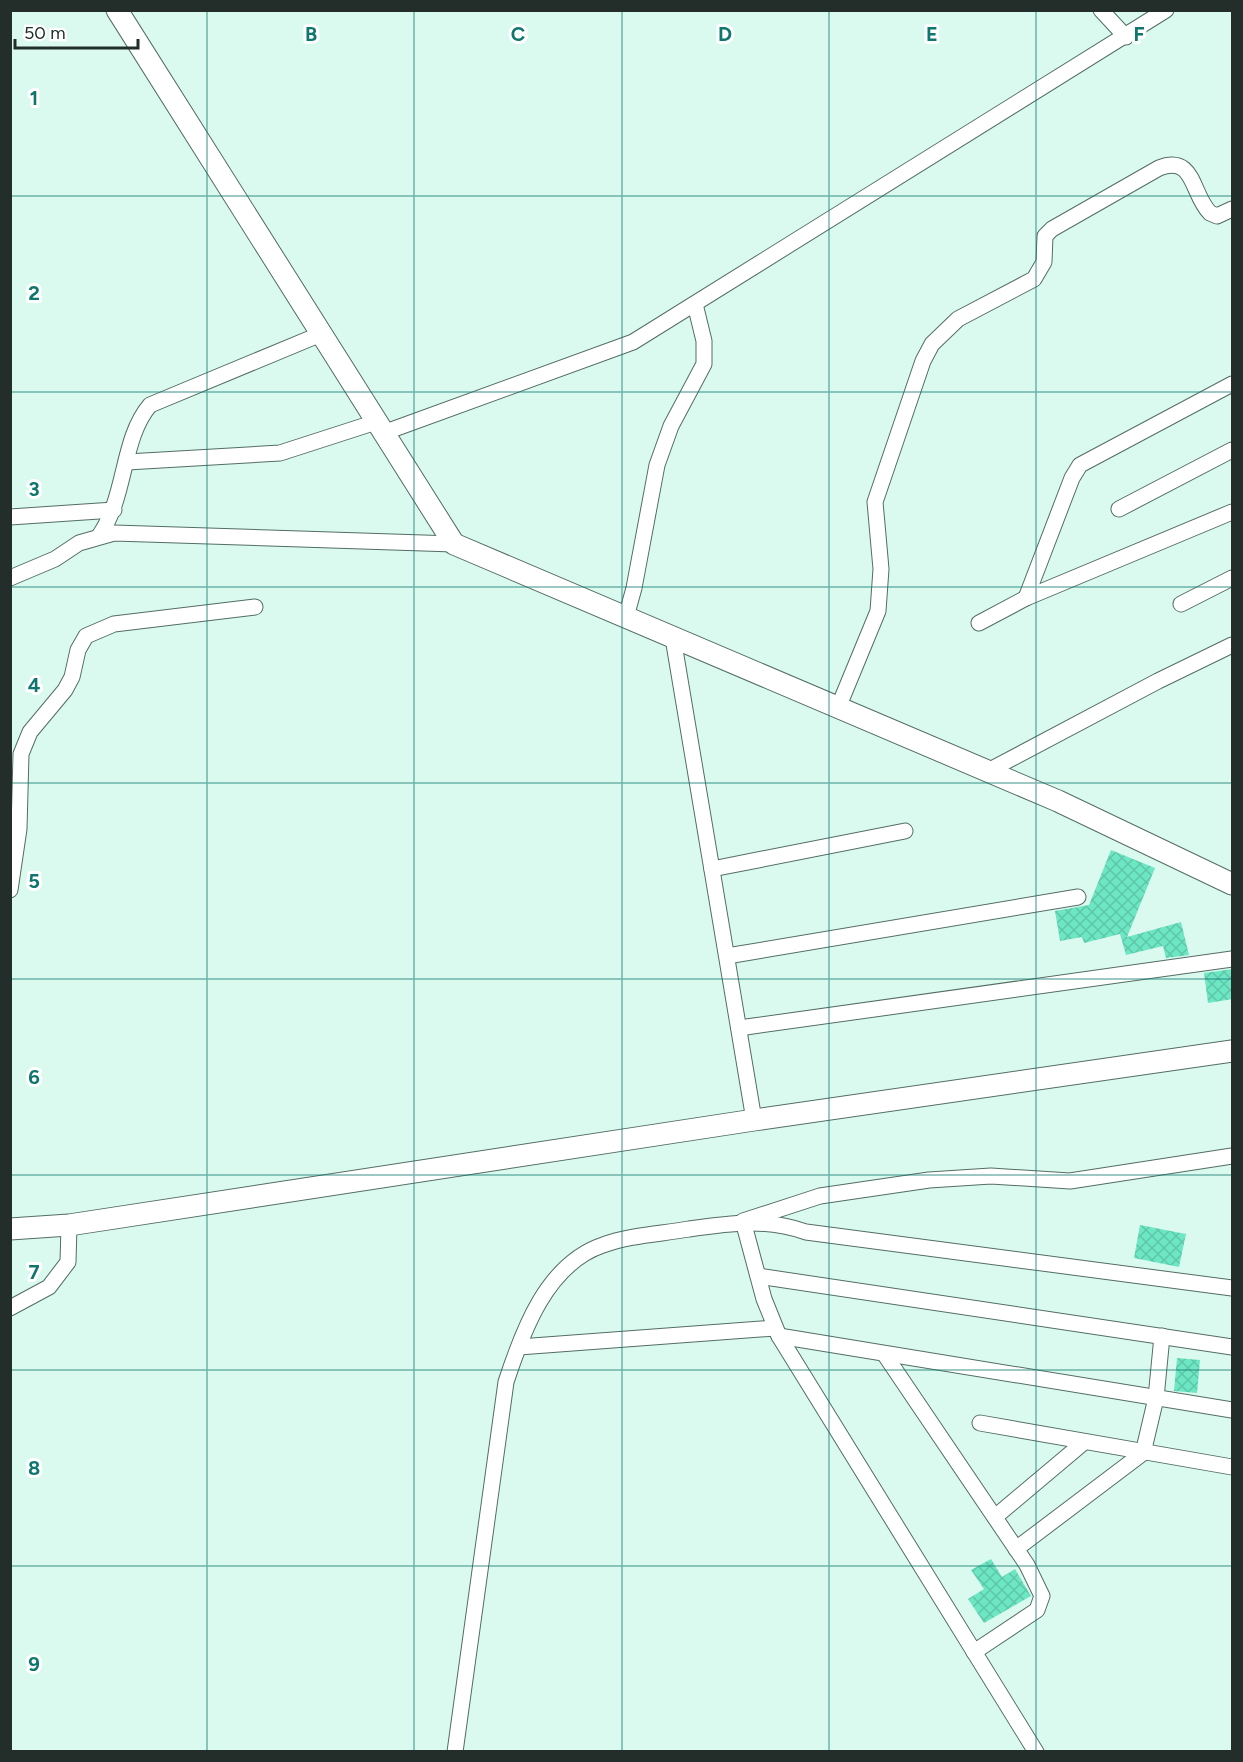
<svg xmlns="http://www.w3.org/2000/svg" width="1243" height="1762" viewBox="0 0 1243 1762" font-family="Figtree,sans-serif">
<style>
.building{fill:url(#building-cross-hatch)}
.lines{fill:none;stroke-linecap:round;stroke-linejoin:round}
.street-casing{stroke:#536d64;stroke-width:17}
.secondary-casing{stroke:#536d64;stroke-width:23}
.street{stroke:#fff;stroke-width:15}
.secondary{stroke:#fff;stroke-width:21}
.grid{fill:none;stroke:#0f766e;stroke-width:1.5;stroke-opacity:0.55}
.grid-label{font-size:20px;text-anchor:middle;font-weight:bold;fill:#0f766e;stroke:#fff;stroke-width:6;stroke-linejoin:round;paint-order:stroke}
</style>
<defs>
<pattern id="building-cross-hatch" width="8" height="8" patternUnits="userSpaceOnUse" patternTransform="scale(1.5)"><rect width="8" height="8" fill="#6de6c4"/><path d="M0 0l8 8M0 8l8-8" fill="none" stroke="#5ec6a9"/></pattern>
</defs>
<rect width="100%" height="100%" fill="#dbfaef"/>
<!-- building -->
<g class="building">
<polygon points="1111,850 1155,868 1127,937 1181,922 1189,955 1166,958 1163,946 1126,955 1120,934 1084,943 1082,937 1060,941 1055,911 1089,905"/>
<polygon points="1233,969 1233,999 1208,1003 1204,973"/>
<polygon points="1140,1225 1186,1234 1179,1267 1134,1258"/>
<polygon points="1177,1358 1200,1360 1197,1393 1174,1391"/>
<polygon points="991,1559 1002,1577 1015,1569 1031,1596 984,1623 968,1599 984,1589 971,1570"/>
</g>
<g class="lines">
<!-- street casing -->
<g class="street-casing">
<g id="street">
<polyline points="1101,10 1126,37"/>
<polyline points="383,433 633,342 1166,10"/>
<polyline points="127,462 280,453 376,422"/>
<polyline points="1119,509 1232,450"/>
<polyline points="10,517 114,510"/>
<path d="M99,536C127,496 121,439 150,405L321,334"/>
<polyline points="10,578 55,559 79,543 114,533 454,544"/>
<polyline points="1026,598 1072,478 1080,465 1232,384"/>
<polyline points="1181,604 1232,578"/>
<polyline points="626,617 634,588 657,465 671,426 704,364 704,341 695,304"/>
<polyline points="979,623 1026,598 1232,512"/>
<polyline points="673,638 754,1120"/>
<path d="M838,708L878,611L881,569L875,502L923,361L932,344L958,319L1034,279L1044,262L1045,236L1052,229L1159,168C1195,154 1191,194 1210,213L1217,216L1232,209"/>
<polyline points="988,771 1158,681 1232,645"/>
<polyline points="712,869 905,831"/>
<polyline points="10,890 19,829 21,754 30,732 65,690 72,677 78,650 86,636 114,624 255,607"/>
<polyline points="727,956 1078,897"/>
<polyline points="739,1028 1232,959"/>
<polyline points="758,1276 1232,1347"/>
<polyline points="10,1308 49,1287 68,1262 69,1225"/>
<polyline points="779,1336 1232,1410"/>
<polyline points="519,1347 775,1328"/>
<polyline points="885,1355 1027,1565 1042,1596 1037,1610 974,1652"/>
<polyline points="980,1423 1232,1467"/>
<polyline points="995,1517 1083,1443"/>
<polyline points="1016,1549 1143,1453 1156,1398 1162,1336"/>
<path d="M455,1752L506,1382C523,1330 547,1264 603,1245C630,1235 661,1234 689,1229C731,1223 766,1218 806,1232L1232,1288"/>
<polyline points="1036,1752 779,1336 764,1299 743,1221 820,1196 929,1180 991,1176 1070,1181 1232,1156"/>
</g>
</g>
<!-- secondary casing -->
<g class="secondary-casing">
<g id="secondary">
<polyline points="117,10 454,544 1058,801 1232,884"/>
<polyline points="10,1229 69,1225 754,1120 1232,1051"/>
</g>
</g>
<!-- street -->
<use href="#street" class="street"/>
<!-- secondary -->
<use href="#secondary" class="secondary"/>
</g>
<!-- grid -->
<path class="grid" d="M207,10V1752M414,10V1752M622,10V1752M829,10V1752M1036,10V1752M10,196H1232M10,392H1232M10,587H1232M10,783H1232M10,979H1232M10,1175H1232M10,1370H1232M10,1566H1232"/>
<g class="grid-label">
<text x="311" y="41">B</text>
<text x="518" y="41">C</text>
<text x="725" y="41">D</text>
<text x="932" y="41">E</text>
<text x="1139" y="41">F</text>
<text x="34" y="105">1</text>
<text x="34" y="300">2</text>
<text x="34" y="496">3</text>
<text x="34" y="692">4</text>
<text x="34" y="888">5</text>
<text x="34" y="1084">6</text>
<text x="34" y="1279">7</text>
<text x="34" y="1475">8</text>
<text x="34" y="1671">9</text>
</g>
<!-- border -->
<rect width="1243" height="1762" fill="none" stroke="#232e2a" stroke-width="24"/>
<!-- scale -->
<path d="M15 39v9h123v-9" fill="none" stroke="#232e2a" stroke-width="3"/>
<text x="24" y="39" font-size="18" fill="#232e2a" stroke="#ffffff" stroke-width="4.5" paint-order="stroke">50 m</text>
</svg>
